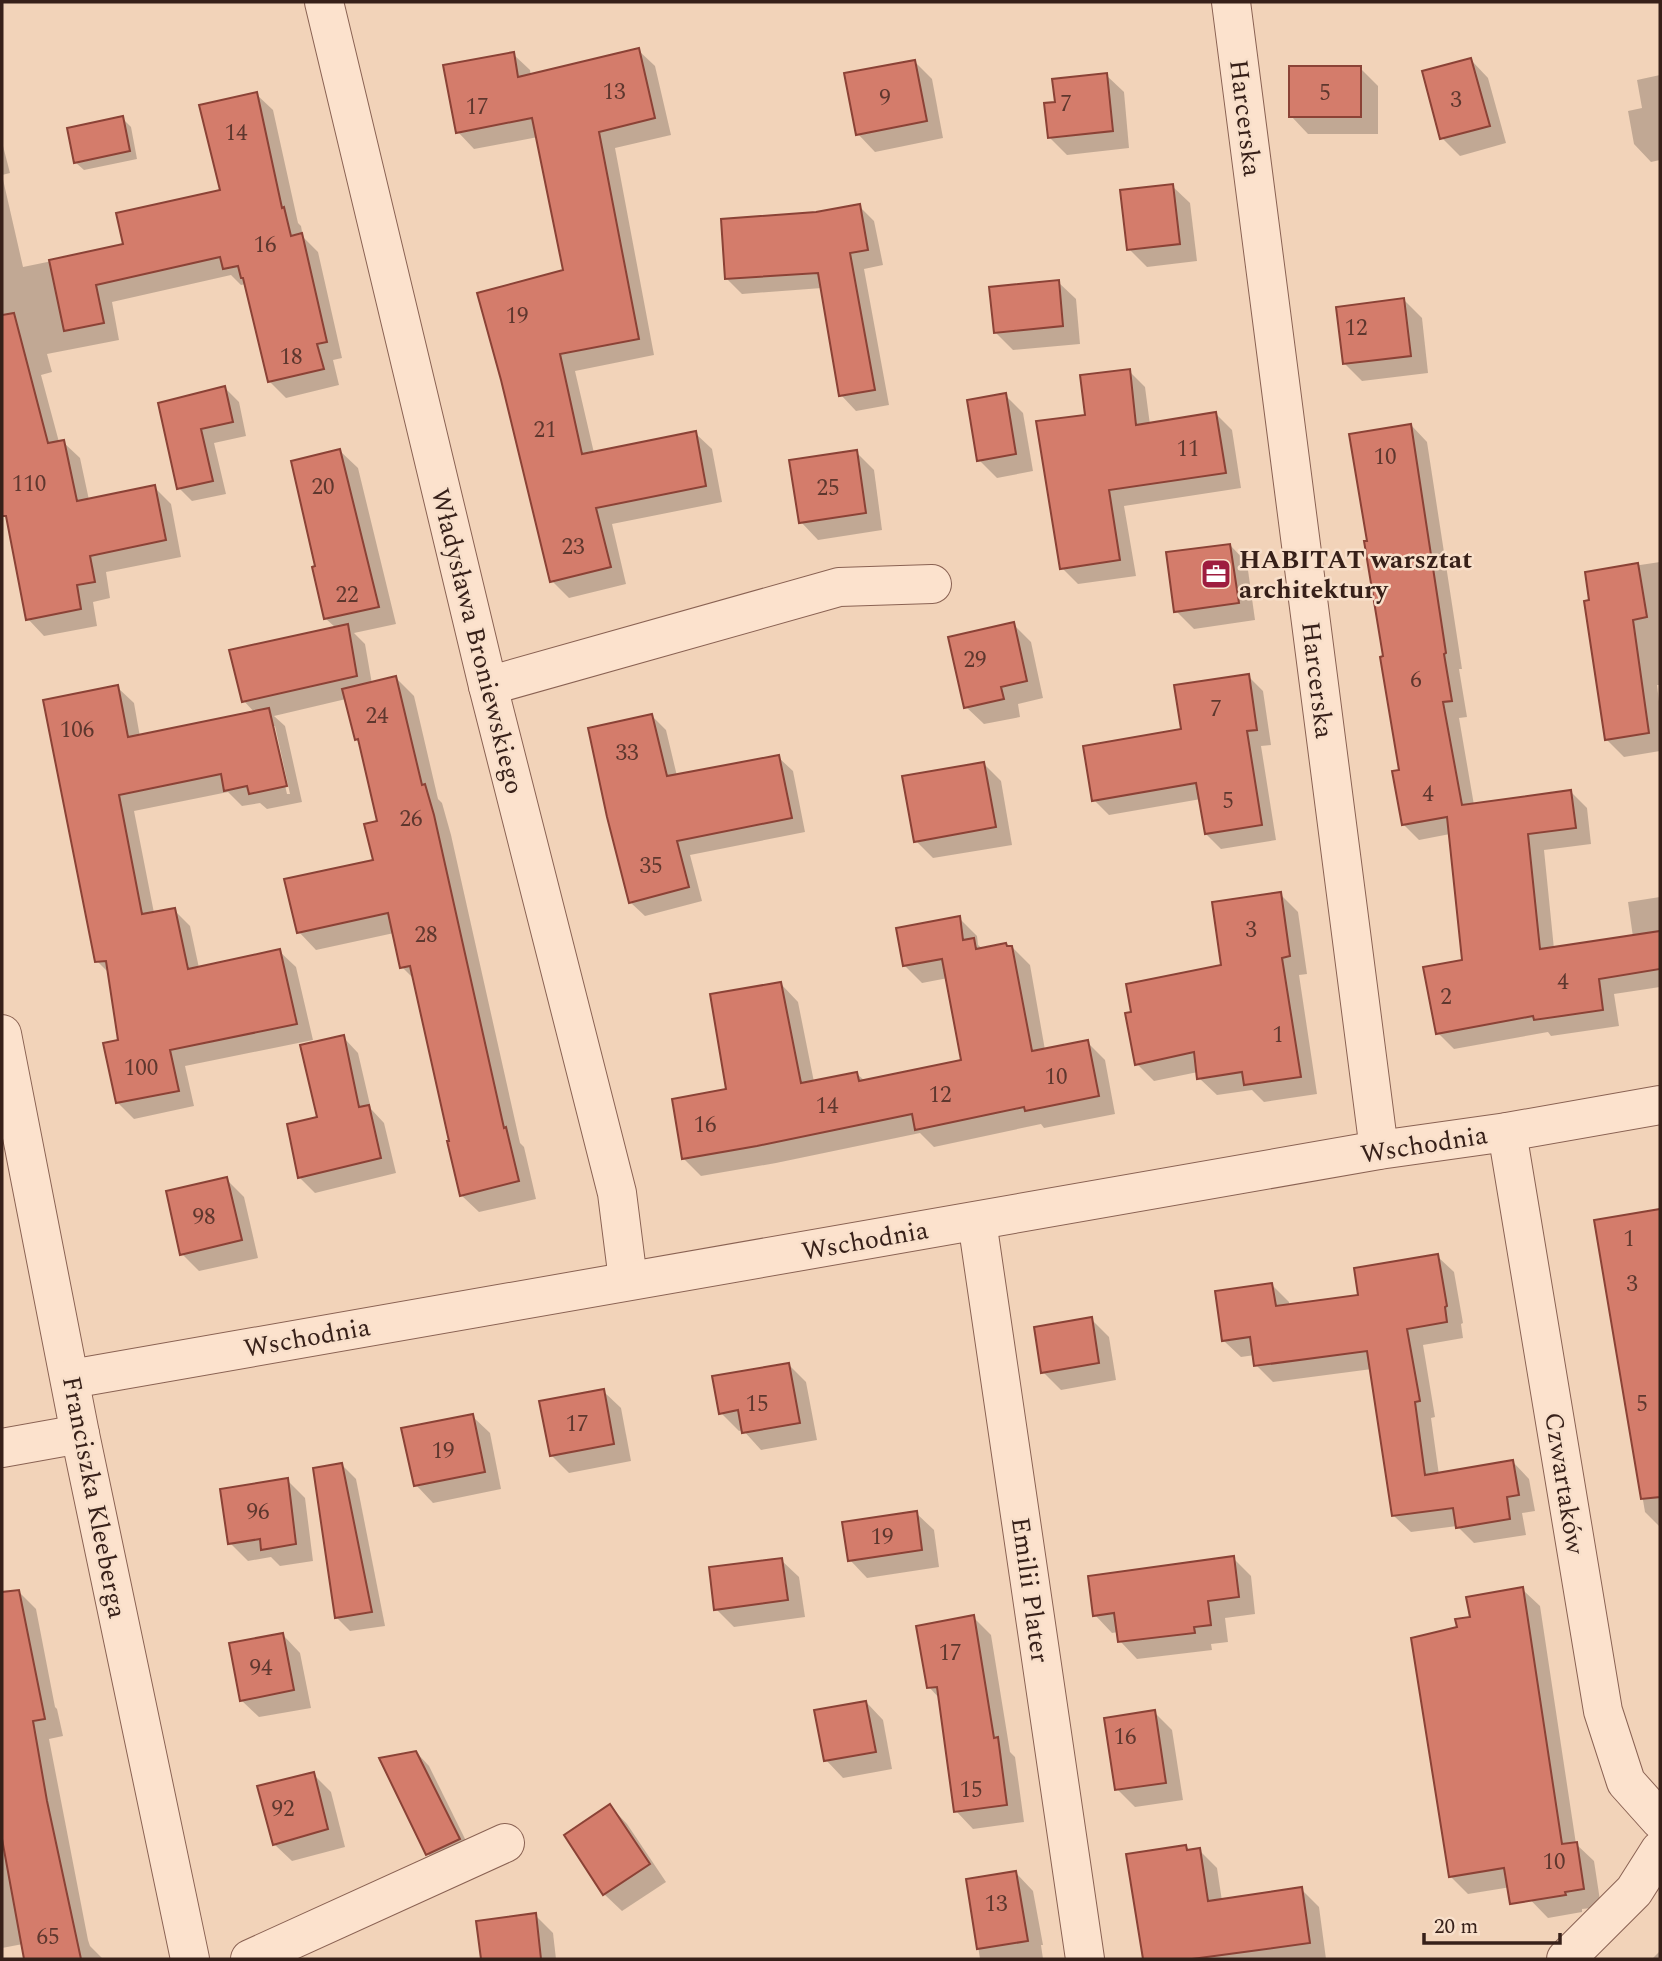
<svg xmlns="http://www.w3.org/2000/svg" width="1662" height="1961" viewBox="0 0 1662 1961" font-family="Spectral,serif">
<style>
.shadow{fill:#0003;fill-rule:evenodd}
.building{fill:#d47c6b;stroke:#8b4236;stroke-width:2}
.lines{fill:none;stroke-linecap:round;stroke-linejoin:round}
.minor-casing{stroke:#8a6253;stroke-width:40}
.minor{stroke:#fce2cd;stroke-width:38}
.labels{text-anchor:middle;stroke-width:5;stroke-linejoin:round;paint-order:stroke}
.number-label{font-size:23px;fill:#5e372e}
.street-label{font-size:26px;fill:#372019;stroke:#f8dfca}
.poi-label{font-size:26px;font-weight:bold;fill:#372019;stroke:#f8dfca;text-anchor:start}
</style>
<rect width="100%" height="100%" fill="#f2d3b9"/>
<!-- shadow -->
<g class="shadow">
<polygon points="638,50 655,66 671,135 615,148 654,355 575,371 594,453 695,433 712,449 722,502 612,524 626,584 569,598 552,581 503,379 565,271 538,137 474,149 458,132 513,54 530,70 531,76"/>
<polygon points="1471,60 1488,78 1506,143 1460,156 1442,138"/>
<polygon points="914,61 932,79 943,138 875,152 858,134"/>
<polygon points="1360,68 1378,86 1378,134 1308,134 1291,116"/>
<polygon points="1106,75 1124,92 1129,148 1067,155 1049,137 1057,104"/>
<polygon points="1660,75 1660,160 1651,162 1634,144 1628,111 1642,108 1637,80"/>
<polygon points="256,94 273,110 298,223 301,226 303,237 318,252 342,358 333,360 339,385 286,398 269,381 246,284 241,285 231,275 112,302 119,340 47,354 52,372 41,375 59,442 63,442 80,458 89,500 154,487 171,504 181,557 106,572 110,598 93,602 97,626 44,636 28,619 2,492 2,142 10,173 2,175 23,267 125,246 222,191"/>
<polygon points="122,118 131,127 137,159 84,170 75,162"/>
<polygon points="1172,186 1190,203 1197,261 1147,267 1129,249"/>
<polygon points="859,206 874,221 883,265 864,269 889,405 856,411 841,395 822,288 742,294 727,279 816,214"/>
<polygon points="1058,282 1076,299 1080,344 1013,350 995,332"/>
<polygon points="1404,300 1422,318 1428,373 1362,381 1344,363"/>
<polygon points="1129,371 1145,387 1150,425 1216,414 1232,430 1241,488 1124,506 1136,576 1078,584 1062,568 1086,416"/>
<polygon points="225,388 239,402 246,436 214,443 226,494 192,501 179,488 160,404"/>
<polygon points="1005,395 1023,413 1033,471 997,478 979,460"/>
<polygon points="1411,425 1427,442 1462,669 1459,669 1467,717 1459,718 1474,805 1571,792 1587,808 1591,844 1544,850 1554,949 1633,937 1628,902 1660,897 1660,987 1614,994 1619,1026 1551,1036 1548,1032 1454,1049 1438,1033 1463,961 1450,834 1419,840 1403,824 1401,772 1385,658"/>
<path d="M340,451L358,468L396,624L354,633L365,644L372,684L396,678L414,696L438,799L442,803L451,835L520,1143L524,1147L536,1199L479,1212L461,1195L452,1142L415,980L402,967L394,933L316,950L299,932L375,861L379,822L361,744L356,739L346,699L274,716L285,726L302,802L267,809L260,803L242,806L228,792L134,811L154,913L174,910L190,926L199,968L279,951L296,967L313,1040L185,1066L194,1106L134,1119L118,1103L120,1041L110,974L97,961L117,687L134,703L140,737L255,713L244,701L336,628L325,618L318,567ZM271,726H275L290,794H287Z"/>
<polygon points="856,452 874,470 882,530 818,540 801,522"/>
<polygon points="1230,545 1247,563 1255,620 1194,629 1176,611"/>
<polygon points="1660,562 1660,685 1657,685 1660,710 1660,751 1624,757 1606,739 1587,573"/>
<polygon points="1013,624 1031,642 1043,698 1018,704 1020,717 984,724 966,707"/>
<polygon points="1248,676 1263,691 1271,745 1261,746 1276,840 1221,849 1206,834 1201,799 1109,815 1094,800 1183,730"/>
<polygon points="652,716 666,730 677,776 778,757 793,771 805,832 690,855 702,901 645,916 630,902"/>
<polygon points="984,764 1001,781 1012,845 933,858 916,841"/>
<polygon points="1280,894 1298,912 1307,974 1299,975 1317,1094 1264,1102 1252,1090 1217,1095 1199,1078 1198,1072 1154,1081 1137,1064 1223,967"/>
<polygon points="959,918 977,936 978,945 983,949 1012,947 1030,965 1045,1050 1087,1042 1105,1060 1115,1114 1044,1128 1041,1124 934,1147 920,1133 776,1163 701,1176 683,1158 728,1091 781,984 798,1002 814,1082 857,1074 865,1081 963,1061 948,978 922,983 904,965"/>
<polygon points="343,1037 358,1053 371,1109 384,1123 396,1173 315,1193 299,1177"/>
<polygon points="226,1179 244,1197 258,1258 199,1271 182,1254"/>
<polygon points="1658,1211 1660,1214 1660,1527 1645,1512 1596,1221"/>
<polygon points="1437,1256 1454,1272 1463,1323 1461,1324 1463,1338 1423,1345 1435,1417 1431,1418 1439,1475 1513,1462 1529,1479 1535,1511 1522,1513 1526,1535 1474,1543 1457,1526 1411,1532 1394,1516 1372,1369 1273,1382 1256,1365 1255,1355 1241,1357 1224,1341 1272,1285 1289,1302 1289,1306 1360,1296"/>
<polygon points="1091,1319 1109,1337 1116,1380 1061,1390 1043,1372"/>
<polygon points="789,1365 806,1382 817,1440 761,1450 743,1430 739,1431 721,1413"/>
<polygon points="603,1391 621,1408 631,1461 569,1473 552,1456"/>
<polygon points="472,1416 490,1433 501,1489 433,1503 416,1485"/>
<polygon points="342,1465 356,1479 385,1626 350,1631 336,1617"/>
<polygon points="287,1480 305,1498 313,1561 280,1566 271,1557 248,1561 230,1543"/>
<polygon points="916,1513 934,1530 939,1567 867,1578 850,1560"/>
<polygon points="1233,1558 1251,1576 1255,1614 1225,1618 1228,1642 1211,1644 1212,1650 1137,1659 1120,1641 1118,1632 1112,1633 1095,1615"/>
<polygon points="781,1560 799,1577 805,1617 734,1627 716,1609"/>
<polygon points="1522,1589 1540,1606 1576,1844 1594,1861 1601,1907 1582,1909 1582,1912 1548,1918 1517,1886 1468,1894 1450,1876 1459,1629 1472,1618"/>
<polygon points="19,1592 36,1609 55,1707 57,1709 63,1736 49,1739 88,1940 90,1946 103,1959 26,1959 23,1944 2,1948 2,1596"/>
<polygon points="973,1617 991,1635 1010,1752 1015,1757 1024,1822 973,1829 956,1811 940,1699 929,1687"/>
<polygon points="283,1635 300,1653 311,1708 259,1717 241,1700"/>
<polygon points="866,1702 883,1720 892,1769 843,1778 826,1760"/>
<polygon points="1154,1712 1172,1730 1183,1800 1135,1807 1117,1789"/>
<polygon points="416,1752 429,1766 472,1853 441,1867 428,1854"/>
<polygon points="313,1774 331,1792 345,1847 292,1861 274,1844"/>
<polygon points="610,1806 627,1824 666,1882 622,1911 604,1894"/>
<polygon points="1186,1847 1190,1851 1199,1850 1217,1868 1222,1901 1301,1889 1319,1907 1326,1959 1144,1959 1128,1856"/>
<polygon points="1016,1873 1033,1891 1043,1945 1041,1945 1043,1959 980,1959 968,1881"/>
<polygon points="535,1915 553,1933 556,1959 483,1959 478,1922"/>
<polygon points="1660,1951 1660,1959 1652,1959"/>
</g>
<!-- building -->
<g class="building">
<polygon points="639,48 655,118 599,132 639,339 560,354 582,454 696,431 706,486 596,508 611,567 550,582 501,380 477,293 563,270 532,118 456,133 443,65 514,52 518,77"/>
<polygon points="1471,58 1490,126 1440,139 1422,71"/>
<polygon points="915,60 927,121 856,135 844,73"/>
<rect x="1289" y="66" width="72" height="51"/>
<polygon points="1107,73 1113,131 1048,138 1044,103 1055,102 1052,79"/>
<polygon points="257,92 282,208 284,207 291,236 302,233 327,342 317,344 324,369 268,382 243,278 241,278 238,266 223,269 220,257 96,285 104,323 64,331 49,260 123,244 116,213 220,190 199,105"/>
<polygon points="123,116 130,151 74,163 67,128"/>
<polygon points="1173,184 1180,244 1127,250 1120,190"/>
<polygon points="860,204 868,250 850,253 875,390 839,396 818,273 725,279 721,219 816,212"/>
<polygon points="1059,280 1063,326 994,333 989,287"/>
<polygon points="1404,298 1411,356 1343,364 1336,307"/>
<polygon points="14,313 48,443 64,440 77,501 155,485 166,540 90,556 95,582 77,585 81,609 26,620 6,516 2,516 2,315"/>
<polygon points="1130,369 1136,425 1216,412 1226,473 1109,490 1120,560 1060,569 1036,421 1085,415 1080,375"/>
<polygon points="225,386 233,422 201,429 213,481 177,489 158,403"/>
<polygon points="1006,393 1016,454 977,461 967,400"/>
<polygon points="1411,424 1446,653 1444,654 1452,701 1443,702 1462,805 1571,790 1576,828 1528,834 1540,949 1660,931 1660,969 1599,979 1603,1010 1534,1020 1533,1016 1436,1034 1423,967 1462,960 1447,817 1402,825 1392,771 1399,770 1380,657 1383,656 1364,541 1367,541 1349,434"/>
<polygon points="340,449 379,607 324,619 312,567 315,566 291,461"/>
<polygon points="857,450 866,513 799,523 789,460"/>
<polygon points="1230,544 1239,603 1174,612 1166,552"/>
<polygon points="1638,563 1647,617 1633,620 1649,733 1605,740 1584,601 1589,600 1585,572"/>
<polygon points="1014,622 1027,681 1001,687 1004,699 964,708 948,637"/>
<polygon points="348,624 357,676 242,702 229,650"/>
<polygon points="1249,674 1257,730 1247,731 1262,825 1205,834 1196,783 1092,801 1083,746 1181,729 1174,685"/>
<polygon points="396,676 422,785 425,784 434,815 504,1128 506,1127 519,1181 460,1196 447,1141 449,1141 410,966 400,968 388,913 297,933 284,879 373,860 364,824 377,821 358,739 355,740 342,689"/>
<polygon points="118,685 128,737 269,708 287,786 249,794 247,786 224,791 221,774 119,795 142,914 175,908 188,969 280,949 297,1024 170,1050 179,1091 116,1103 103,1043 118,1040 106,961 95,962 43,700"/>
<polygon points="652,714 667,776 779,755 792,818 677,841 689,887 629,903 607,817 588,728"/>
<polygon points="984,762 996,827 914,842 902,776"/>
<polygon points="1281,892 1290,956 1282,958 1301,1077 1244,1085 1242,1072 1197,1079 1194,1052 1135,1065 1125,1013 1131,1012 1126,984 1221,965 1212,902"/>
<polygon points="960,916 963,940 974,938 976,949 1006,943 1007,946 1012,946 1032,1051 1088,1040 1099,1096 1025,1111 1024,1107 915,1130 912,1114 757,1146 682,1159 672,1099 726,1089 710,994 781,982 801,1083 857,1072 859,1081 961,1060 942,959 903,966 896,928"/>
<polygon points="344,1035 359,1107 369,1105 381,1158 298,1178 287,1124 317,1117 300,1045"/>
<polygon points="227,1177 242,1240 180,1255 166,1191"/>
<polygon points="1660,1209 1660,1497 1641,1499 1594,1220"/>
<polygon points="1438,1254 1447,1306 1445,1307 1447,1322 1407,1329 1420,1401 1415,1402 1425,1475 1513,1460 1519,1495 1507,1497 1510,1519 1456,1528 1453,1508 1392,1516 1367,1351 1254,1366 1250,1337 1222,1341 1215,1291 1272,1283 1276,1306 1358,1295 1354,1268"/>
<polygon points="1092,1317 1099,1363 1041,1373 1034,1327"/>
<polygon points="789,1363 800,1423 742,1433 738,1410 719,1414 712,1376"/>
<polygon points="604,1389 614,1444 550,1456 539,1401"/>
<polygon points="473,1414 485,1472 414,1486 401,1428"/>
<polygon points="342,1463 372,1612 335,1618 313,1468"/>
<polygon points="288,1478 296,1544 261,1550 260,1539 228,1544 220,1489"/>
<polygon points="917,1511 922,1550 848,1561 842,1522"/>
<polygon points="1234,1556 1239,1597 1208,1601 1211,1625 1194,1627 1195,1633 1118,1642 1114,1613 1093,1616 1088,1576"/>
<polygon points="782,1558 788,1600 714,1610 709,1567"/>
<polygon points="1523,1587 1562,1844 1577,1842 1584,1889 1565,1892 1566,1895 1510,1904 1504,1868 1449,1877 1411,1638 1457,1627 1455,1619 1470,1617 1466,1597"/>
<polygon points="19,1590 45,1719 33,1721 47,1801 81,1959 24,1959 2,1839 2,1592"/>
<polygon points="974,1615 994,1738 998,1737 1007,1805 954,1812 937,1687 927,1688 916,1626"/>
<polygon points="283,1633 294,1690 240,1701 229,1643"/>
<polygon points="866,1701 876,1752 824,1761 814,1710"/>
<polygon points="1155,1710 1166,1783 1115,1790 1104,1718"/>
<polygon points="416,1751 460,1839 426,1855 379,1758"/>
<polygon points="314,1772 328,1829 273,1845 257,1786"/>
<polygon points="610,1804 650,1864 603,1895 564,1835"/>
<polygon points="1186,1845 1187,1850 1200,1848 1208,1901 1302,1887 1310,1943 1192,1959 1143,1959 1126,1854"/>
<polygon points="1016,1871 1028,1941 977,1949 966,1879"/>
<polygon points="536,1913 541,1959 481,1959 476,1921"/>
</g>
<g class="lines">
<!-- minor casing -->
<g class="minor-casing">
<g id="minor">
<polyline points="324,2 488,686 617,1193 628,1280"/>
<polyline points="1231,2 1379,1150"/>
<polyline points="488,686 839,587 932,584"/>
<polyline points="2,1034 80,1434 190,1959"/>
<polyline points="1507,1132 1603,1711 1626,1782 1660,1820"/>
<polyline points="977,1221 1085,1959"/>
<polyline points="71,1379 1379,1150 1507,1132 1660,1105"/>
<polyline points="2,1448 80,1434"/>
<polyline points="250,1959 505,1843"/>
<polyline points="1566,1959 1634,1891 1660,1850"/>
</g>
</g>
<!-- minor -->
<use href="#minor" class="minor"/>
</g>
<!-- icons -->
<defs>
<g id="office-square" transform="scale(1.575)"><rect x="-9" y="-9" width="18" height="18" rx="4" fill="#9e1d3f" stroke="#f8dfca"/><path d="M-6-3h4V-5.5h4V-3h4V5H-6ZM-1-4.5V-3h2v-1.5ZM-6 0V1H6V0Z" fill="#fff"/></g>
</defs>
<g fill-rule="evenodd">
<use href="#office-square" x="1216" y="574"/>
</g>
<g class="labels">
<!-- number labels -->
<g class="number-label">
<text x="614" y="99">13</text>
<text x="1325" y="100">5</text>
<text x="885" y="105">9</text>
<text x="1456" y="107">3</text>
<text x="1066" y="111">7</text>
<text x="477" y="114">17</text>
<text x="236" y="140">14</text>
<text x="265" y="252">16</text>
<text x="517" y="323">19</text>
<text x="1356" y="335">12</text>
<text x="291" y="364">18</text>
<text x="545" y="437">21</text>
<text x="1188" y="456">11</text>
<text x="1385" y="464">10</text>
<text x="29" y="491">110</text>
<text x="323" y="494">20</text>
<text x="828" y="495">25</text>
<text x="573" y="554">23</text>
<text x="347" y="602">22</text>
<text x="975" y="667">29</text>
<text x="1416" y="687">6</text>
<text x="1216" y="716">7</text>
<text x="377" y="723">24</text>
<text x="77" y="737">106</text>
<text x="627" y="760">33</text>
<text x="1428" y="801">4</text>
<text x="1228" y="808">5</text>
<text x="411" y="826">26</text>
<text x="651" y="873">35</text>
<text x="1251" y="937">3</text>
<text x="426" y="942">28</text>
<text x="1563" y="989">4</text>
<text x="1446" y="1004">2</text>
<text x="1278" y="1042">1</text>
<text x="141" y="1075">100</text>
<text x="1056" y="1084">10</text>
<text x="940" y="1102">12</text>
<text x="827" y="1113">14</text>
<text x="705" y="1132">16</text>
<text x="204" y="1224">98</text>
<text x="1629" y="1246">1</text>
<text x="1632" y="1291">3</text>
<text x="757" y="1411">15</text>
<text x="1642" y="1411">5</text>
<text x="577" y="1431">17</text>
<text x="443" y="1458">19</text>
<text x="258" y="1519">96</text>
<text x="882" y="1544">19</text>
<text x="950" y="1660">17</text>
<text x="261" y="1675">94</text>
<text x="1125" y="1744">16</text>
<text x="971" y="1797">15</text>
<text x="283" y="1816">92</text>
<text x="1554" y="1869">10</text>
<text x="996" y="1911">13</text>
<text x="48" y="1944">65</text>
</g>
<!-- street labels -->
<g class="street-label">
<text transform="translate(1246 118) rotate(83)" y="9">Harcerska</text>
<text transform="translate(478 641) rotate(76)" y="9">Władysława Broniewskiego</text>
<text transform="translate(1318 680) rotate(83)" y="9">Harcerska</text>
<text transform="translate(1424 1144) rotate(-9)" y="9">Wschodnia</text>
<text transform="translate(865 1240) rotate(-10)" y="9">Wschodnia</text>
<text transform="translate(307 1337) rotate(-10)" y="9">Wschodnia</text>
<text transform="translate(1565 1483) rotate(81)" y="9">Czwartaków</text>
<text transform="translate(95 1497) rotate(79)" y="9">Franciszka Kleeberga</text>
<text transform="translate(1031 1590) rotate(82)" y="9">Emilii Plater</text>
</g>
<!-- poi labels -->
<g class="poi-label">
<text x="1239" y="568">HABITAT warsztat<tspan x="1239" dy="30">architektury</tspan></text>
</g>
</g>
<!-- border -->
<rect width="1662" height="1961" fill="none" stroke="#372019" stroke-width="7"/>
<!-- scale -->
<path d="M1424 1933v10h136v-10" fill="none" stroke="#372019" stroke-width="3.5"/>
<text x="1434" y="1933" font-size="21" fill="#372019" stroke="#f8dfca" stroke-width="5" paint-order="stroke">20 m</text>
</svg>
